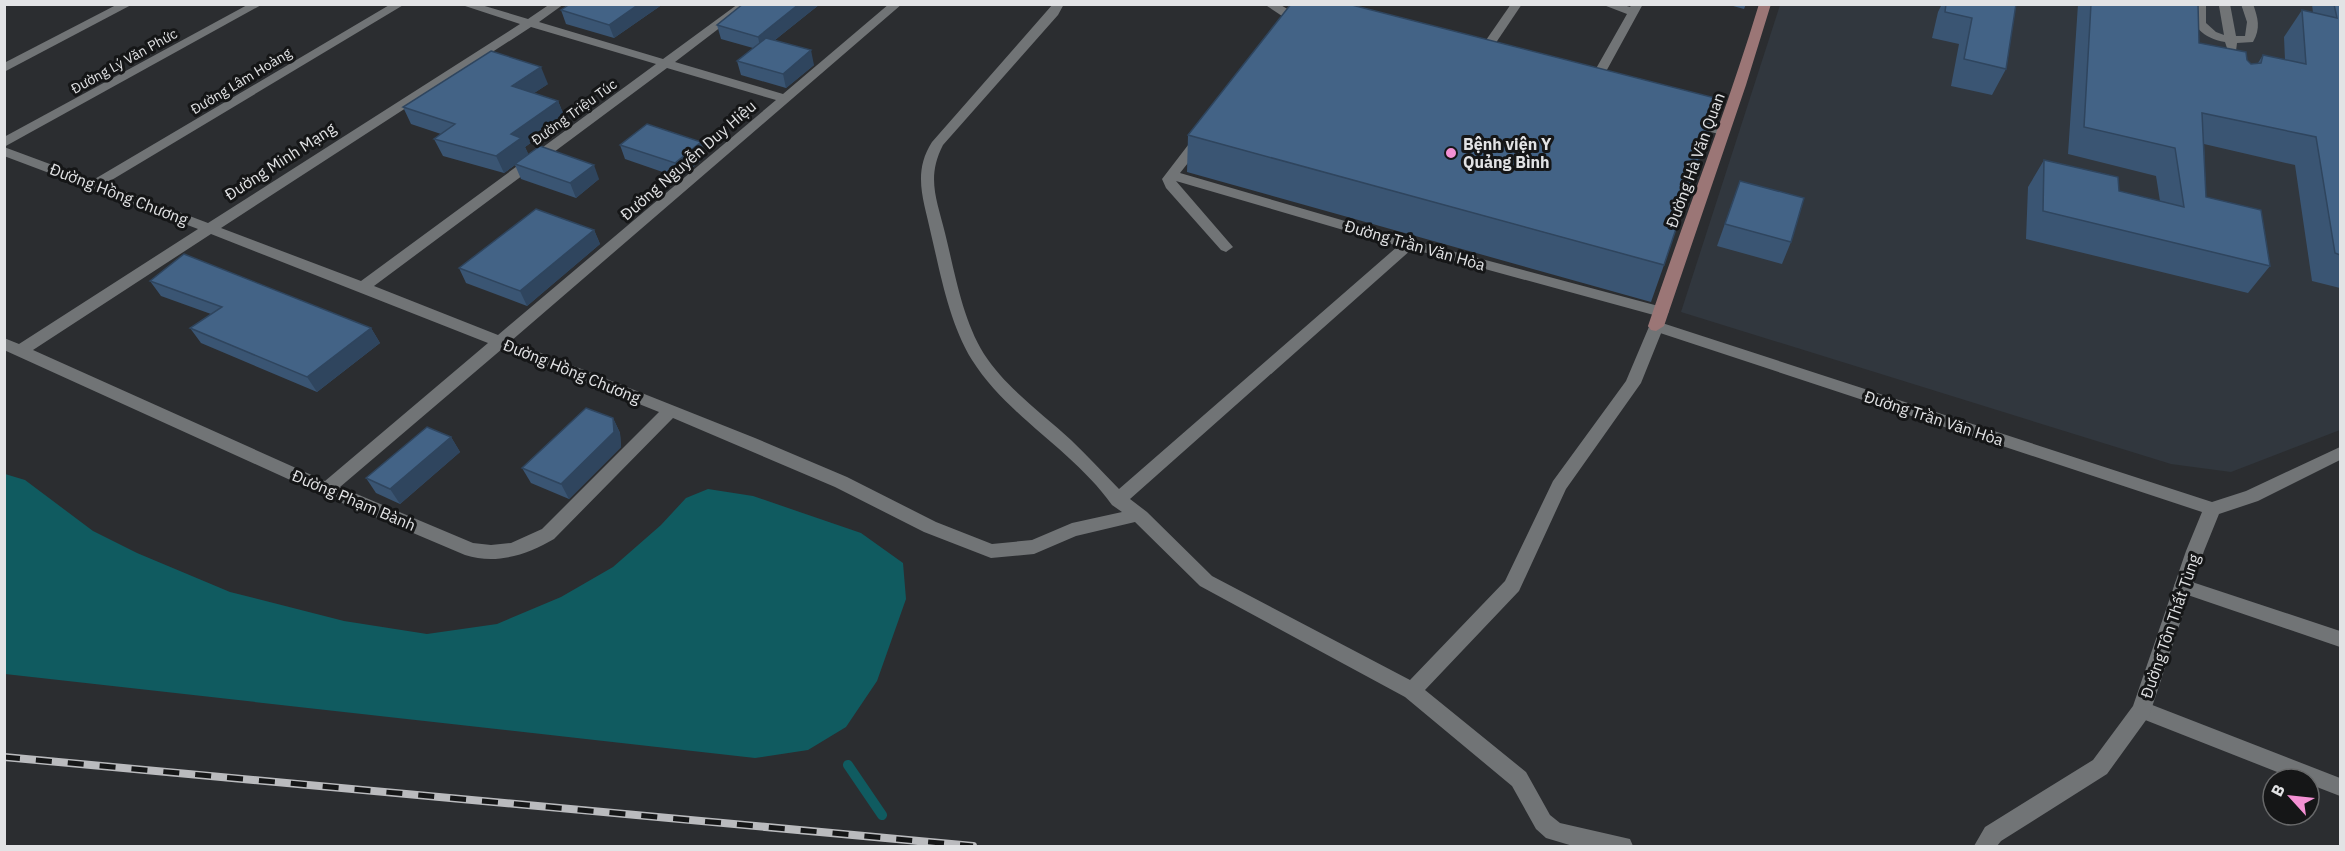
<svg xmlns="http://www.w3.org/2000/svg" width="2345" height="851" viewBox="0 0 2345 851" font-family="'IBM Plex Sans',sans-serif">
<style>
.built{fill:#31373e}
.water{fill:#105b60}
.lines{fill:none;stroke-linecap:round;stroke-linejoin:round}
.stream{stroke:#105b60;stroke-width:10}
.pedestrian{fill:#717476;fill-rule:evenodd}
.minor{fill:#717476;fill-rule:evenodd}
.tertiary{fill:#717476;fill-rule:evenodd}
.secondary{fill:#9b7676;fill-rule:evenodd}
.rail-casing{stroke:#babbbe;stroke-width:8}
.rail{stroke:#151617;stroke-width:5;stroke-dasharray:16;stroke-linecap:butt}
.wall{fill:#3a5573}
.shaded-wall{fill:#2f455e}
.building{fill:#436386;stroke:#2f455e;stroke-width:1.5}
.poi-dot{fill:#f491d4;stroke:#151617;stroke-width:2}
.labels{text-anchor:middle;stroke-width:6;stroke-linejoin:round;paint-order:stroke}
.far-street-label{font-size:14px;fill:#e2e3e5;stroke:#151617}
.poi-label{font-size:16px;font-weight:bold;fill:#e2e3e5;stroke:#151617;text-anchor:start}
.street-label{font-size:16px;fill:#e2e3e5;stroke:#151617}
</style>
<rect width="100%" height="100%" fill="#2b2d30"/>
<!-- built -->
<polygon class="built" points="1780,5 2340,5 2340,430 2231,472 2171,464 1681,312"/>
<!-- water -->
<polygon class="water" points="5,474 25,480 93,531 137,553 230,592 344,621 427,634 497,624 561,597 613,567 661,525 686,498 708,489 753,496 861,533 903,563 906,599 877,681 846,727 808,750 755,758 5,674"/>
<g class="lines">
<!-- stream -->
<polyline class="stream" points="848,765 882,815"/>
<!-- pedestrian -->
<path class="pedestrian" d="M2194,4H2206V23L2216,32L2224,35L2219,6L2230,4L2236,36H2245L2247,22L2241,4H2253C2258,18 2261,28 2253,42L2237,43L2236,51H2228L2225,42C2203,38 2190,27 2194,4Z"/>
<!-- minor -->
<g class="minor">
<polygon points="118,4 133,4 4,72 4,63"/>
<polygon points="249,4 263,4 4,147 4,137"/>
<path d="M391,4H405L105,184L208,223L520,24L459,4H478L528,19L550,4H564L539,22L663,59L738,4H751L675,62L783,94L889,4H902L511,341L755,438L847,477L936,522L992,544L1032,540L1072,523L1122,512L1112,505C1073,450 1008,417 972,360C949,322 941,276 931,234C924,201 912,173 932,142L1053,4H1064L1058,15L943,145C926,178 937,200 945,233C955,273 962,318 984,354C1006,388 1042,413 1071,440C1088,456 1103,473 1119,489L1398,246L1176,181L1233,247L1226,252L1221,250L1166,188L1162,179L1195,136H1205L1207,139L1180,173L1414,241L1666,308L1669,312L1661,317L1412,249L1130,499L1147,512L1212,576L1410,680L1505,581L1553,481L1626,381L1651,322H1661L1664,326L1641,383L1566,489L1519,591L1425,690L1526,772L1550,815L1560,823L1630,839L1633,846H1573L1546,838L1536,829L1512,786L1405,697L1200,586L1135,522L1076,536L1034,554L991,558L924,532L835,487L673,418L554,539C527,555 496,565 465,555L321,494L4,350V338L19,344L198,229L4,156V147L93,180ZM531,27L656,64L361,281L221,228ZM667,68L776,100L498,335L374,286ZM211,234L488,343L325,481L33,350ZM502,349L659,412L542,529L511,543L491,545L473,543L340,487Z"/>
<polygon points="1264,4 1279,4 1311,23 1305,27 1291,22"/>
<polygon points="1511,4 1522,4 1483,62 1475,62 1473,59"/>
<polygon points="1601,4 1620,4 1630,7 1632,4 1643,4 1597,88 1591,92 1585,88 1627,14"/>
<polygon points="1687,118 1728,128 1730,131 1723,135 1682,125 1681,122"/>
<polygon points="2183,579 2340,631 2340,647 2176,591 2174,586 2176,581"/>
<polygon points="2142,701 2340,778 2340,796 2309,784 2309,779 2295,779 2135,716 2132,710 2135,704"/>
</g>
<!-- tertiary -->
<polygon class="tertiary" points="1656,321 2212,502 2246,491 2340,447 2340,460 2258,501 2219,514 2204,551 2149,716 2107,774 2001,841 1997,846 1974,846 1985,827 2093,760 2133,706 2186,551 2202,512 1651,330 1648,326"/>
<!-- secondary -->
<path class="secondary" d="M1759,4H1771L1746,85L1664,326L1656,331L1651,330L1648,326C1684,218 1726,113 1759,4Z"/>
<!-- rail casing -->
<g class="rail-casing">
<polyline id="rail" points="4,757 973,846"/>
</g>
<!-- rail -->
<use href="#rail" class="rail"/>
</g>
<!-- wall -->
<g class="wall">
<polygon points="570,4 663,4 614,38 566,24 561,10"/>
<polygon points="743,4 820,4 775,40 814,65 786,88 741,75 737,61 753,48 721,39 717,25"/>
<polygon points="1726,4 1746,4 1744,9"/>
<polygon points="1942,4 2016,4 2006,69 1992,95 1951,86 1959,44 1932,38 1938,12"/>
<polygon points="2078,4 2198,4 2199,43 2247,60 2251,64 2258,63 2263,55 2285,60 2284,37 2302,10 2313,13 2312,4 2340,4 2340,288 2312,281 2295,165 2204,144 2206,197 2270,266 2248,293 2026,239 2028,187 2044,160 2119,191 2160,201 2156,176 2068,154"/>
<polygon points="548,84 534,93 558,101 565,118 525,147 528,154 599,179 576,198 521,179 515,165 504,173 443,156 434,139 441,134 411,124 403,107"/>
<polygon points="1188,135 1664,265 1651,302 1187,172"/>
<polygon points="620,145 706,156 680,178 625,159"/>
<polygon points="1740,181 1791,242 1782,264 1717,246"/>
<polygon points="594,230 600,244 527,306 466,283 459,268"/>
<polygon points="150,281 371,328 380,343 317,392 201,343 190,328 211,314 161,296"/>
<polygon points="613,418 620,433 621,447 569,499 531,483 522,468"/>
<polygon points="451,437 460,452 400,504 376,493 366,478"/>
</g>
<!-- shaded-wall -->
<g class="shaded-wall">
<polygon points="639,4 663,4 614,38 609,25"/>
<polygon points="799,4 820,4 761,51 758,37"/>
<polygon points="811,50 814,65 786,88 783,74"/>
<polygon points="541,67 548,84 519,103 512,86"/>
<polygon points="558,101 565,118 525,147 529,155 504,173 496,156 511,134"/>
<polygon points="701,142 706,156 680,178 675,163"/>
<polygon points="594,165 599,179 576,198 570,183"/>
<polygon points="594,230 600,244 527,306 520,291"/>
<polygon points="371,328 380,343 317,392 307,377"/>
<polygon points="613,418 620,433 621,447 569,499 561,484"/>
<polygon points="451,437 460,452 400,504 390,489"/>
</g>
<!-- building -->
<g class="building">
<polygon points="570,4 639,4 609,25 561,10"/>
<polygon points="743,4 799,4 758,37 717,25"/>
<polygon points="1291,4 1348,4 1719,99 1664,265 1188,135"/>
<polygon points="1946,4 2016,4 2006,69 1964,59 1972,18 1945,12"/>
<polygon points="2091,4 2198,4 2199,43 2246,52 2247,60 2251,64 2261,63 2263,55 2306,64 2302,10 2337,18 2334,4 2340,4 2340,255 2335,253 2316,137 2202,113 2206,197 2261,210 2270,266 2043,211 2044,160 2118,177 2119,191 2184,207 2175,148 2084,127"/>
<polygon points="766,38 811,50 783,74 737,61"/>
<polygon points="491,51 541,67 512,86 558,101 511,134 521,138 496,156 434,139 455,124 403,107"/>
<polygon points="647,124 701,142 675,163 620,145"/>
<polygon points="540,146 594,165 570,183 515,164"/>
<polygon points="1740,181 1804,198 1791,242 1725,224"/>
<polygon points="536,209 594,230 520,291 459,268"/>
<polygon points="184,254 371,328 307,377 190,328 222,307 150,281"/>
<polygon points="586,408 613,418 614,432 561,484 522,468"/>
<polygon points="427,427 451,437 390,489 366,478"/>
</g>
<!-- markers -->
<circle class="poi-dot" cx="1451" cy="153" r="6"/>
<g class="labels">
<!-- far-street labels -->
<g class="far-street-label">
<text transform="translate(124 61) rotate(-29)" y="5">Đường Lý Văn Phức</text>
<text transform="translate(241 81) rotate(-31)" y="5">Đường Lâm Hoàng</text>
<text transform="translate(574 112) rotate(-36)" y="5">Đường Triệu Túc</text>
</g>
<!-- poi labels -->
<g class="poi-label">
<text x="1463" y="150">Bệnh viện Y<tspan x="1463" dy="18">Quảng Bình</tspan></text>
</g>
<!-- street labels -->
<g class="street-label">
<text transform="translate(688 160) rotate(-41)" y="6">Đường Nguyễn Duy Hiệu</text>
<text transform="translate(1695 160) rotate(-70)" y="6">Đường Hà Văn Quan</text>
<text transform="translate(280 161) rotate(-33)" y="6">Đường Minh Mạng</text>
<text transform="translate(119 194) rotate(21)" y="6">Đường Hồng Chương</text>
<text transform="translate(1415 245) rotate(16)" y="6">Đường Trần Văn Hòa</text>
<text transform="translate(572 371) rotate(22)" y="6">Đường Hồng Chương</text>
<text transform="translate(1934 418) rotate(18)" y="6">Đường Trần Văn Hòa</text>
<text transform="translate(354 500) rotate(23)" y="6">Đường Phạm Bành</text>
<text transform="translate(2170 626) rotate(-71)" y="6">Đường Tôn Thất Tùng</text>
</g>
</g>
<!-- border -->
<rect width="2345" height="851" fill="none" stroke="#e2e3e5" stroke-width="12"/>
<!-- north arrow -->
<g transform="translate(2291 797) rotate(297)"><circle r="28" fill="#151617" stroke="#676869" stroke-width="1.5"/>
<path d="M0-4.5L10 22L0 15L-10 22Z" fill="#f491d4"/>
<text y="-9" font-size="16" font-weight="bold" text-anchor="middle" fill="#e2e3e5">B</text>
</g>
</svg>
